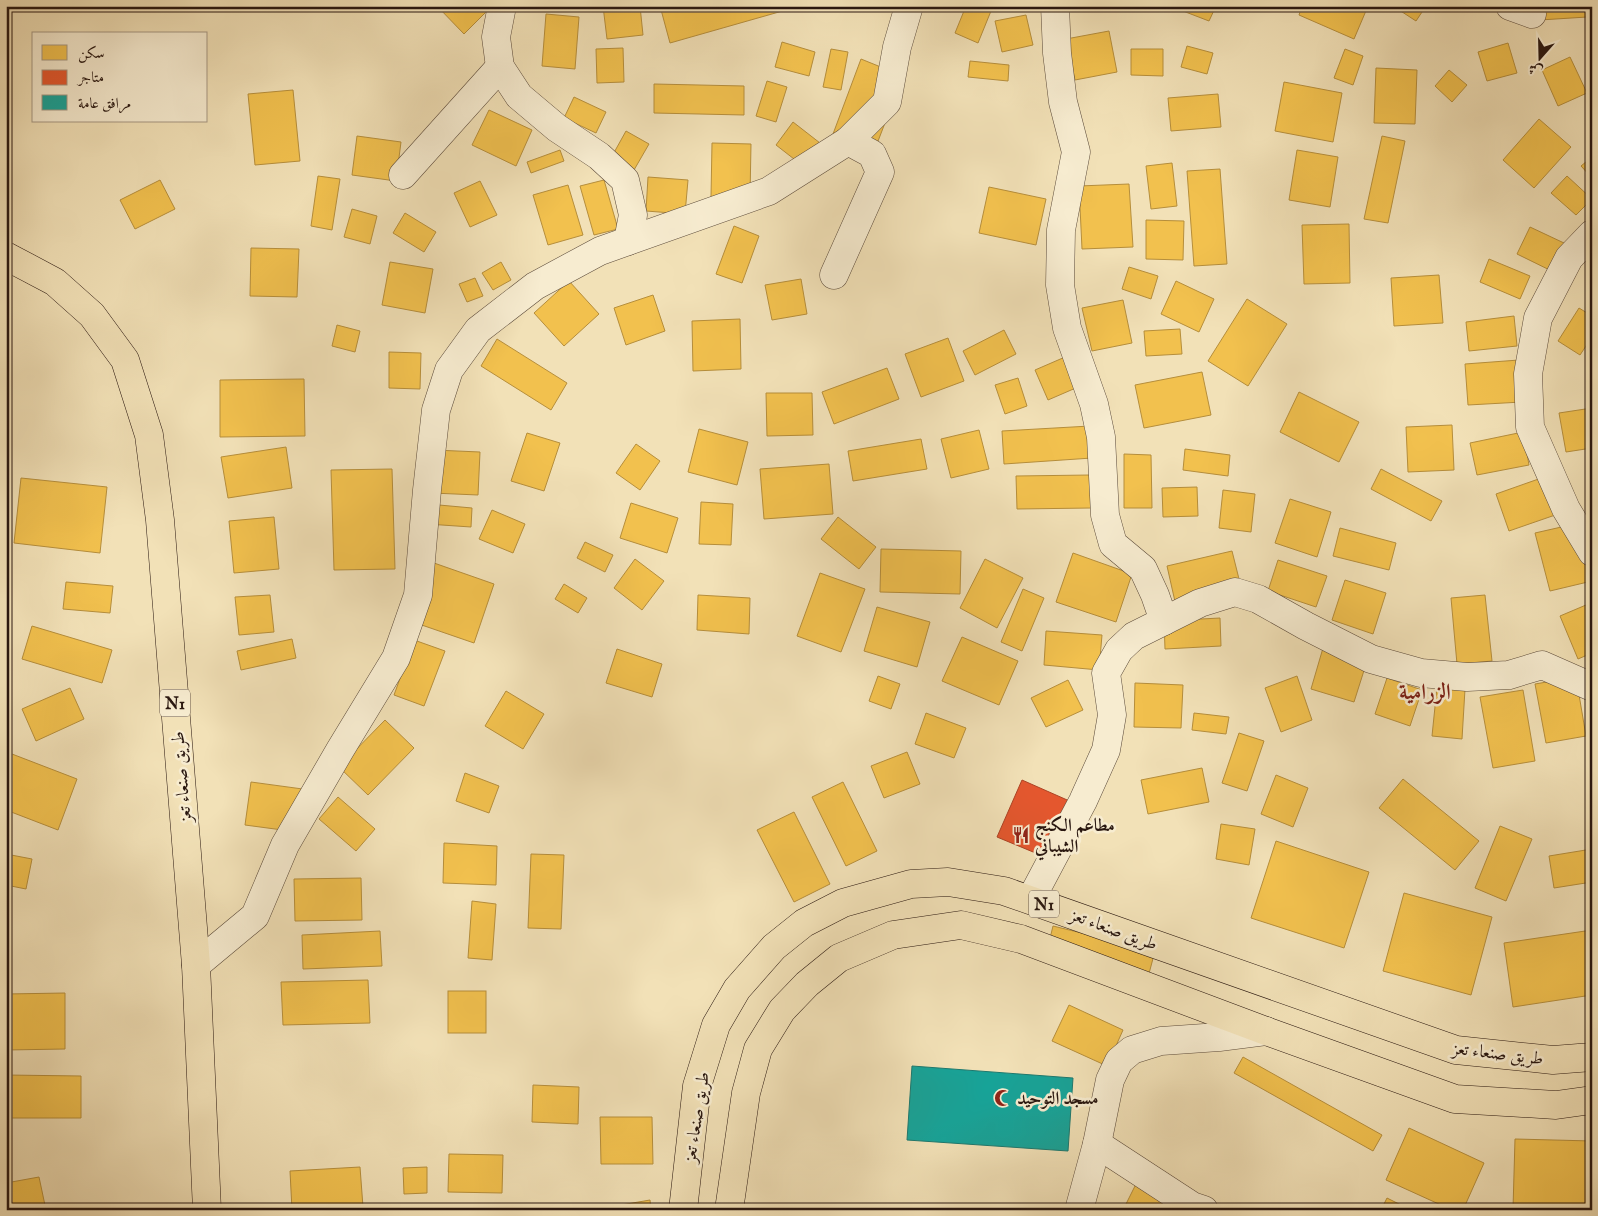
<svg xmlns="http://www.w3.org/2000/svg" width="1598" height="1216" viewBox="0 0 1598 1216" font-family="'IM FELL English',Amiri,serif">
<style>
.homes{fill:#f2c14e;stroke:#b68e3b}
.shops{fill:#e4572e;stroke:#ac4425}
.public{fill:#17a398;stroke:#1c796f}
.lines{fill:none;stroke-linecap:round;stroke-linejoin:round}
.street-casing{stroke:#5b4a3a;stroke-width:29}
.highway-casing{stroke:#291710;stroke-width:29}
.street{stroke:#f7ecd0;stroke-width:28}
.highway{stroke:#f2e1b7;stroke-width:28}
.labels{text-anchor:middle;stroke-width:5;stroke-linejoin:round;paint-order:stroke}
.shield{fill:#f7ecd0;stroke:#67574a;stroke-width:1}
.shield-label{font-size:16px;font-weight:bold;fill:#291710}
.street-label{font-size:18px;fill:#291710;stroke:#f7ecd0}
.poi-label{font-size:18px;font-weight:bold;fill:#291710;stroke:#f7ecd0;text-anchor:start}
.district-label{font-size:22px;font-weight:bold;fill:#7a1f14;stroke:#f7ecd0}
</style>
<rect width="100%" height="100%" fill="#f2e1b7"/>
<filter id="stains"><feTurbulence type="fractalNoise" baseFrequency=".004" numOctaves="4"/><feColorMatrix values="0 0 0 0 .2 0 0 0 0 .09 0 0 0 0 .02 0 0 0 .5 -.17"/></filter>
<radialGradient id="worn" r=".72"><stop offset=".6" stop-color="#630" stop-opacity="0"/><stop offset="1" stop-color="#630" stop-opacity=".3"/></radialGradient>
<!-- homes -->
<g class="homes">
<polygon points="437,6 492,6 464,34"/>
<polygon points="603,6 640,6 643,35 607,39"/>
<polygon points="660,6 800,6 670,43"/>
<polygon points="966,6 993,6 978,43 955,33"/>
<polygon points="1170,6 1216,6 1209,21"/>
<polygon points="1302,6 1368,6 1354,39 1299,15"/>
<polygon points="1393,6 1426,6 1416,21"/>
<polygon points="1539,6 1587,6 1587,17 1540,20"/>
<polygon points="546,14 579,17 575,69 542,66"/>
<polygon points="1026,15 1033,45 1002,52 995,21"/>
<polygon points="1109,31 1117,72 1075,80 1066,39"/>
<polygon points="782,42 815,52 809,76 775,67"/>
<polygon points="1508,43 1517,73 1487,81 1478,52"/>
<polygon points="1187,46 1213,53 1207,74 1181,67"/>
<polygon points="623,48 624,82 597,83 596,49"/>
<polygon points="831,49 848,52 841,90 823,87"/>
<polygon points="1131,49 1163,49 1163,76 1131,75"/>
<polygon points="1345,49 1363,56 1353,85 1334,78"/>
<polygon points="1570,57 1587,93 1558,106 1542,70"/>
<polygon points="861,59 903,76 875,149 833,134"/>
<polygon points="970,61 1009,65 1008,81 968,77"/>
<polygon points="1376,68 1417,70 1415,124 1374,123"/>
<polygon points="1449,70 1467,85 1452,102 1435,86"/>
<polygon points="767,81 787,87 776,122 756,116"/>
<polygon points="1284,82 1342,93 1333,142 1275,131"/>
<polygon points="654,84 744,86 744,115 654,113"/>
<polygon points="293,90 300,161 255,165 248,94"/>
<polygon points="1218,94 1221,127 1171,131 1168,98"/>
<polygon points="574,97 606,112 596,133 564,118"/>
<polygon points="489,110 532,130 516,166 472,145"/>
<polygon points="1539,119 1571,147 1534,188 1503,160"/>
<polygon points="793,122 820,143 803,166 776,145"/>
<polygon points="626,131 649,144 634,170 611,158"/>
<polygon points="357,136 401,142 396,181 352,175"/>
<polygon points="1382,136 1405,141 1388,223 1364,219"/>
<polygon points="712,143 751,144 750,197 711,197"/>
<polygon points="560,150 564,161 531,173 527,162"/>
<polygon points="1297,150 1338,157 1330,207 1289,200"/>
<polygon points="1592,157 1592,178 1581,166"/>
<polygon points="1172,163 1177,206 1151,209 1146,166"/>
<polygon points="1220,169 1227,264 1194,266 1187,171"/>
<polygon points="318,176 340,179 332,230 311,226"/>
<polygon points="1567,176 1592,199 1576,215 1551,193"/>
<polygon points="648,177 688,180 685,214 646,211"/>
<polygon points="160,180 175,209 135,229 120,200"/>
<polygon points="604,180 618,229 594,235 580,186"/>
<polygon points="480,181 497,215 470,227 454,193"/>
<polygon points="1129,184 1133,247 1082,249 1079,186"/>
<polygon points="568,185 583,235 548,245 533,195"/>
<polygon points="989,187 1046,199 1036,245 979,233"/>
<polygon points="352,209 377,216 370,244 344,237"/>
<polygon points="405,213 436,232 424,252 393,233"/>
<polygon points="1146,220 1184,221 1183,260 1146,259"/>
<polygon points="1349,224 1350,283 1304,284 1302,225"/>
<polygon points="734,226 759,236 742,283 716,274"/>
<polygon points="1530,227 1581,251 1568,279 1517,254"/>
<polygon points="251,248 299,249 297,297 250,296"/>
<polygon points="1489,259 1530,276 1520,299 1480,282"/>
<polygon points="390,262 433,269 425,313 382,305"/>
<polygon points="501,262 511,280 493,290 482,273"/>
<polygon points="1129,267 1158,276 1151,299 1122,289"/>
<polygon points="1439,275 1443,323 1394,326 1391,278"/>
<polygon points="475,278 483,296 467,302 459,284"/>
<polygon points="801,279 807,314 772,320 765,285"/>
<polygon points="569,281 599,314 564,346 534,313"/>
<polygon points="1176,281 1214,299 1199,332 1161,314"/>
<polygon points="653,295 665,331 626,345 614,308"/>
<polygon points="1247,299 1287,324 1248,386 1208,361"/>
<polygon points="1123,300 1132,343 1092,351 1082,308"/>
<polygon points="1579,308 1592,316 1592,337 1580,355 1558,341"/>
<polygon points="1514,316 1517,346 1469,351 1466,322"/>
<polygon points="740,319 741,369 693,371 692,321"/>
<polygon points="337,325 360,331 355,352 332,346"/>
<polygon points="1180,329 1182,354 1146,356 1144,331"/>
<polygon points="1004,330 1016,354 975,375 963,351"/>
<polygon points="948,338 964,381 921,397 905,354"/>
<polygon points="497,339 567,383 551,410 481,366"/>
<polygon points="389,352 421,353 420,389 389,388"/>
<polygon points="1072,354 1085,384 1048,400 1035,370"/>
<polygon points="1519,360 1522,402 1468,405 1465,364"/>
<polygon points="887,368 899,399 834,424 822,392"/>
<polygon points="1202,372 1211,415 1144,428 1135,385"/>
<polygon points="1018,378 1027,406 1005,414 995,385"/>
<polygon points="304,379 305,436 220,437 220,380"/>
<polygon points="1299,392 1359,422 1339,462 1280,432"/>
<polygon points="766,393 812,393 813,435 767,436"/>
<polygon points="1592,408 1592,448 1566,452 1559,413"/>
<polygon points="1452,425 1454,470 1408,472 1406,427"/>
<polygon points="1090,426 1092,458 1004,464 1002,431"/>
<polygon points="699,429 748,442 737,485 688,472"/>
<polygon points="979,430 989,469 951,478 941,439"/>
<polygon points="1523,432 1529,465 1477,475 1470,443"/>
<polygon points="527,433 560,443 544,491 511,481"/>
<polygon points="921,439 927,469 853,481 848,451"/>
<polygon points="636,444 660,461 640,490 616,473"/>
<polygon points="286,447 292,488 228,498 221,457"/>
<polygon points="1185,449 1230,455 1228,476 1183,470"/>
<polygon points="434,450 480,452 478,495 432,493"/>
<polygon points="1124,454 1151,455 1152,508 1124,508"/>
<polygon points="829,464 833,514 764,519 760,469"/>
<polygon points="392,469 395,569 334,570 331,470"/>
<polygon points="1381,469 1442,501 1431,521 1371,489"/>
<polygon points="1090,475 1091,508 1017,509 1016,476"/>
<polygon points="1547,476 1561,513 1509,531 1496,494"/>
<polygon points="21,478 107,487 100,553 14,543"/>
<polygon points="1197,487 1198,516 1163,517 1162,488"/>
<polygon points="1223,490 1255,494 1251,532 1219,528"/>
<polygon points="1290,499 1331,512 1317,557 1275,543"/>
<polygon points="701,502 733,504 731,545 699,544"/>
<polygon points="631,503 678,518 667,553 620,538"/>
<polygon points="428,504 472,508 471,527 427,524"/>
<polygon points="492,510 525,524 513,553 479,539"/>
<polygon points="274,517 279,569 234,573 229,521"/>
<polygon points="838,517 876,547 859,569 821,539"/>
<polygon points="1579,523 1592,572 1592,581 1550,591 1535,533"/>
<polygon points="1340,528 1396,543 1389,570 1333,556"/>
<polygon points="585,542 613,555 605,572 577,558"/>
<polygon points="881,549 961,551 960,594 880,592"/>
<polygon points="1232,551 1242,591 1176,606 1167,566"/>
<polygon points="1073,553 1132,574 1116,622 1056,602"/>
<polygon points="635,559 664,581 642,610 614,588"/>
<polygon points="985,559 1023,578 997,628 960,608"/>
<polygon points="1278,560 1327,576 1316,607 1268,591"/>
<polygon points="434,563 494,584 474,643 413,622"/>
<polygon points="820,573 865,589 841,652 797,636"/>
<polygon points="1345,580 1386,593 1373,634 1332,620"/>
<polygon points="66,582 113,586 110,613 63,609"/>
<polygon points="564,584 587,598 578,613 555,599"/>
<polygon points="1023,589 1044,598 1022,651 1001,642"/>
<polygon points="270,595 274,632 239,635 235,597"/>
<polygon points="698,595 750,598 749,634 697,630"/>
<polygon points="1485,595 1492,661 1457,664 1451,598"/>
<polygon points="1586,605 1592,620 1592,653 1578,659 1560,616"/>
<polygon points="877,607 930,622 917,667 864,651"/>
<polygon points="1220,618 1221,646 1165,649 1164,621"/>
<polygon points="32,626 112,650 102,683 22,659"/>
<polygon points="1046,631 1102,635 1099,670 1044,665"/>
<polygon points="962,637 1018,661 999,705 942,681"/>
<polygon points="292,639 296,658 241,670 237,651"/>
<polygon points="414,640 445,651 424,706 394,695"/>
<polygon points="1323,648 1367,661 1354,702 1311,689"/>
<polygon points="617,649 662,664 652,697 606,683"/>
<polygon points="878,676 900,684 891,709 869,701"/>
<polygon points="1297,676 1312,720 1281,732 1265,688"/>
<polygon points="1576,677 1586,736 1546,743 1535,684"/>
<polygon points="1387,678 1422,690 1410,726 1375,714"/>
<polygon points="1068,680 1083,710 1046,727 1031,698"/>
<polygon points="1135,683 1183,685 1181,728 1134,727"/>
<polygon points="1437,687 1465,689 1462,739 1432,736"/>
<polygon points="70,688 84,719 36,741 22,709"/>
<polygon points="1523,690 1535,761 1493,768 1480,697"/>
<polygon points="506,691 544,714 523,749 485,726"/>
<polygon points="926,713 966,728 954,758 915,744"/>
<polygon points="1194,713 1229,717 1226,734 1192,730"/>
<polygon points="385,720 414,748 368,795 339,767"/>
<polygon points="1239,733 1264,741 1247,791 1222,783"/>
<polygon points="907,752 920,784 884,798 871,766"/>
<polygon points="12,754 77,779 58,830 6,810 6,768"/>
<polygon points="1202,768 1209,802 1148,814 1141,780"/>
<polygon points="465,773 499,786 489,813 456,801"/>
<polygon points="1276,775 1308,788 1293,827 1261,814"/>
<polygon points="1403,779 1479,841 1455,870 1379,808"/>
<polygon points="251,782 310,790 305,833 245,825"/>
<polygon points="843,782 877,851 846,866 812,797"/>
<polygon points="338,797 375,829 356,851 319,819"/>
<polygon points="794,812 830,884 794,902 757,830"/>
<polygon points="1221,824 1255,829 1249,865 1216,859"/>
<polygon points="1500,826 1532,839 1506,901 1475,888"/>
<polygon points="1276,841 1369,872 1344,948 1251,918"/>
<polygon points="444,843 497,846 496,885 443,883"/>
<polygon points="1592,849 1592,882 1554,888 1549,856"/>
<polygon points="6,854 32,859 26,889 6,885"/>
<polygon points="531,854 564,855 561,929 528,928"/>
<polygon points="361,878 362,920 295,921 294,879"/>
<polygon points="1404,893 1492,917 1471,995 1383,971"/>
<polygon points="472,901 496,904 492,960 468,958"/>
<polygon points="1053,926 1155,951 1147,981 1046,955"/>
<polygon points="1592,930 1592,995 1513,1007 1504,943"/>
<polygon points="380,931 382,966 303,969 302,935"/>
<polygon points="368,980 370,1023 283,1025 281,982"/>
<rect x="448" y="991" width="38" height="42"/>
<polygon points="65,993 65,1049 6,1050 6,994"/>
<polygon points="1069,1005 1123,1030 1107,1066 1052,1041"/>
<polygon points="1243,1057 1382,1135 1373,1151 1234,1073"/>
<polygon points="6,1075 81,1076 81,1118 6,1118"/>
<polygon points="533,1085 579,1087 578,1124 532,1122"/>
<polygon points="600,1117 652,1117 653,1164 601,1164"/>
<polygon points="1409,1128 1484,1163 1463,1210 1452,1210 1386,1180"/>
<polygon points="1515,1139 1592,1141 1592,1210 1513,1209"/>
<polygon points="449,1154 503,1155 502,1193 448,1192"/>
<polygon points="360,1167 363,1207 292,1210 290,1171"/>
<polygon points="427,1167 427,1193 404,1194 403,1168"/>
<polygon points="39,1177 46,1210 6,1210 6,1183"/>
<polygon points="1139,1178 1204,1210 1133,1210 1125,1206"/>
<polygon points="1387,1198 1411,1210 1381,1210"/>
<polygon points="650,1200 651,1210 592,1210"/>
</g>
<!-- shops -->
<polygon class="shops" points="1022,780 1074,803 1050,859 997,837"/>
<!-- public -->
<polygon class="public" points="912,1066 1073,1078 1068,1151 907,1140"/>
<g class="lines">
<!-- street casing -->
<g class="street-casing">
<g id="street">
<polyline points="502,6 496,37 500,67 519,96 557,128 599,156 625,180 633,215 628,241"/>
<polyline points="1055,6 1057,53 1063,102 1076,152 1061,230 1060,285 1067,328 1094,404 1101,437 1105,515 1113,544 1143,569 1155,595 1164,621"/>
<polyline points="1510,6 1532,14"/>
<polyline points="403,175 500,67"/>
<polyline points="1592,234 1569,258 1538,318 1528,374 1530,427 1566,509 1592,552"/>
<polyline points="834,275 880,172 872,154 848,141"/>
<polyline points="1031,899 1083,801 1106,750 1112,715 1106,673 1119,650 1134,636 1200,603 1235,592 1258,599 1306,626 1371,659 1421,673 1467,677 1509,675 1542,665 1592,687"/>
<polyline points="196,965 255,916 285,845 340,750 396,658 418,595 427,490 436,410 449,370 478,330 535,286 600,251 769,191 848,141 887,102 897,47 909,6"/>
<polyline points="1097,1144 1192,1206 1204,1210"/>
<polyline points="1079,1210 1097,1144 1110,1080 1119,1061 1132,1050 1161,1041 1219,1037 1266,1031"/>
</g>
</g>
<!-- highway casing -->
<g class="highway-casing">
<g id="highway">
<polyline points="6,256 55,282 92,315 125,360 149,435 160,520 196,965 207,1210"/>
<polyline points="683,1210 697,1086 716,1025 737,989 774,947 804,923 843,903 911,884 948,882 1004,891 1456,1050 1553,1060 1592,1057"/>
<polyline points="729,1210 746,1093 758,1049 782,1010 807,984 839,958 893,935 961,925 1021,939 1266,1031 1455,1099 1556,1105 1592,1100"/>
</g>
</g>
<!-- street -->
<use href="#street" class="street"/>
<!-- highway -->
<use href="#highway" class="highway"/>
</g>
<!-- icons -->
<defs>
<g id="restaurant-bare" transform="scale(1.35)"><path d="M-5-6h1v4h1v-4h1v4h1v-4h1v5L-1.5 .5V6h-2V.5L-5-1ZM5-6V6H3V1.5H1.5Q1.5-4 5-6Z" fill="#8f2418" stroke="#f7ecd0" stroke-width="2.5" paint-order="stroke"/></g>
<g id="mosque-bare" transform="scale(1.35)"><path d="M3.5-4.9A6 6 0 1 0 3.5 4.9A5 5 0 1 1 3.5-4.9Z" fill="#8f2418" stroke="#f7ecd0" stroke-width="2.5" paint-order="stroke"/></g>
</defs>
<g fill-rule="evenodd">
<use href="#restaurant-bare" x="1021" y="835"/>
<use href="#mosque-bare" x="1003" y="1098"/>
</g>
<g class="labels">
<!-- shield labels -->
<g class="shield">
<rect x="160" y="689.5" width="30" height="27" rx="4"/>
<rect x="1029" y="890.5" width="30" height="27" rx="4"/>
</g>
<g class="shield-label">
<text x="175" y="709">N1</text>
<text x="1044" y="910">N1</text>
</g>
<!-- street labels -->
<g class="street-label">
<text transform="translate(181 777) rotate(-95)" y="6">طريق صنعاء تعز</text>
<text transform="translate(1114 929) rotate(20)" y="6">طريق صنعاء تعز</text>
<text transform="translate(1498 1053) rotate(7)" y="6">طريق صنعاء تعز</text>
<text transform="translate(696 1117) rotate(-81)" y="6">طريق صنعاء تعز</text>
</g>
<!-- poi labels -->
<g class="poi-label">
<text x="1035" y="831">مطاعم الكنج<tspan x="1035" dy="21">الشيباني</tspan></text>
<text x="1017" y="1104">مسجد التوحيد</text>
</g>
<!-- district labels -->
<g class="district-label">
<text x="1425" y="699">الزرامية</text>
</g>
</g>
<!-- margin -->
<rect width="1598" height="1216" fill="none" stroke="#f2e1b7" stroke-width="25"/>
<rect x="8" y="8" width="1583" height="1201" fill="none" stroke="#291710" stroke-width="2.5"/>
<rect x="12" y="12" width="1573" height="1191" fill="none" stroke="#291710"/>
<!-- legend -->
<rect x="32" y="32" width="175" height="90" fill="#f7ecd0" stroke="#a59783"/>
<rect x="42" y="45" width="25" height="15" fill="#f2c14e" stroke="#a59783"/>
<text x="78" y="58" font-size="15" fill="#291710">سكن</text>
<rect x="42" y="70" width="25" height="15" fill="#e4572e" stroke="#a59783"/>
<text x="78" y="82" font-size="15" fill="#291710">متاجر</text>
<rect x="42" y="95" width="25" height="15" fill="#17a398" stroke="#a59783"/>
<text x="78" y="108" font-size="15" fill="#291710">مرافق عامة</text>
<!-- north arrow -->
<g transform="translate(1540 58) rotate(200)" stroke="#f7ecd0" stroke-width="4" paint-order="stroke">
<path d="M0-4L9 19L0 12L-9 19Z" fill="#291710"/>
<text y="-8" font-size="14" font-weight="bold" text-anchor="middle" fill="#291710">ش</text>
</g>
<rect width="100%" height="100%" filter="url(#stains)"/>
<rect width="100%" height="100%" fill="url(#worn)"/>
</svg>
